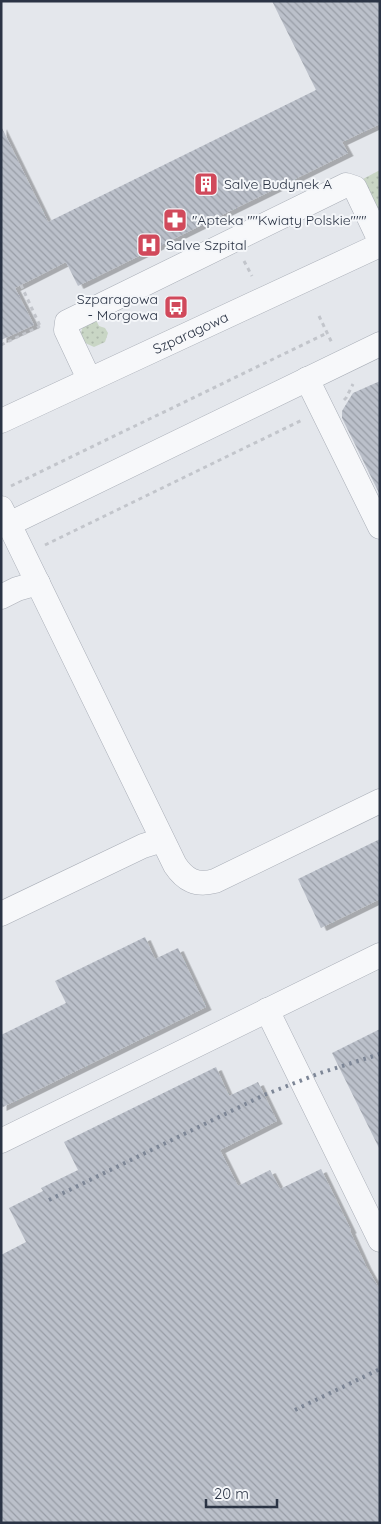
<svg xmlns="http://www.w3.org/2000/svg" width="381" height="1524" viewBox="0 0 381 1524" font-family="Quicksand,sans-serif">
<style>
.grass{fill:url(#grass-dots)}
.building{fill:url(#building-back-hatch);filter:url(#shadow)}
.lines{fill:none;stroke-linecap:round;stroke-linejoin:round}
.minor-casing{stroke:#a9aeb7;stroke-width:25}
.path{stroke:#c2c5cb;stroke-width:3;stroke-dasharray:4 4;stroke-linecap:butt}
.minor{stroke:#f7f8fa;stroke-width:24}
.rail{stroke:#7d8696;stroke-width:4;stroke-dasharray:2.5 5;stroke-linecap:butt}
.labels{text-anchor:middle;stroke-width:4;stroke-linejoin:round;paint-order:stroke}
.poi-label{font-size:14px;fill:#2b3445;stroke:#f4f6f9;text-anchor:start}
.street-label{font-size:14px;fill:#2b3445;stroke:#f4f6f9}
</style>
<defs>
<pattern id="grass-dots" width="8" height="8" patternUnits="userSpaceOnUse" patternTransform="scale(1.25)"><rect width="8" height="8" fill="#c9d6c5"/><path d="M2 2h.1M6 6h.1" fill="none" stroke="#adb8ab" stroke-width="1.8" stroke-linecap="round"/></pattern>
<pattern id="building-back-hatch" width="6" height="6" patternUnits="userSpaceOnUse" patternTransform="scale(1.25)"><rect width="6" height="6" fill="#bbc0ca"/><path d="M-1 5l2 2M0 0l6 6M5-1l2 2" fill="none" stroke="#989da6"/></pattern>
<filter id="shadow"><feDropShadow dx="5.5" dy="3" stdDeviation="0" flood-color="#0004"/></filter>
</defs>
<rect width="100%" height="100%" fill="#e4e7ec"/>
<!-- grass -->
<g class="grass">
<polygon points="380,170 380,210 379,210 363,179"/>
<path d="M95,318L99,326L105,328L108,333L105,342L94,347L83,342C78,330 84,323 95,318Z"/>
</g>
<!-- building -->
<g class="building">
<polygon points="272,1 380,1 380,124 342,142 348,153 78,286 66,262 15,288 34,325 1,340 1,126 48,222 316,90"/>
<polygon points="380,381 380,495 342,418 342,411 353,393"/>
<polygon points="380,839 380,899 321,928 298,879"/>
<polygon points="145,937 155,959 178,948 206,1007 1,1108 1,1035 66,1003 55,981"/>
<polygon points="380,1029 380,1150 332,1053"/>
<polygon points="216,1067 229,1096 258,1082 277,1121 220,1150 238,1186 270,1170 280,1189 321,1169 351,1230 350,1231 366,1266 380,1290 380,1523 1,1523 1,1255 26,1242 9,1208 43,1191 41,1188 78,1170 64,1142"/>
</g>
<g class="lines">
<!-- minor casing -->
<g class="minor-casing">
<g id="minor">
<polyline points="89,379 66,330 67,322 346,185 355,188 380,241"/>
<polyline points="307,379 380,527"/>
<path id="s1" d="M1,421L380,245"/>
<polyline points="1,508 9,524 380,344"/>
<path d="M9,524L175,865C185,880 196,886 215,881L380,801"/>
<polyline points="1,597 17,589 38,583"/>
<polyline points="1,914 143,846 162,840"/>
<polyline points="267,1010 380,1240"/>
<polyline points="1,1141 380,955"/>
</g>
</g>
<!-- path -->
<g class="path">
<polyline points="244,261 252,276"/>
<polyline points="21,285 41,328"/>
<polyline points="319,316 332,343"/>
<polyline points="1,345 40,326"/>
<polyline points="344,400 346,398 353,384"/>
<polyline points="11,486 327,333"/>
<polyline points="45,545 302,420"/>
</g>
<!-- minor -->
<use href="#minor" class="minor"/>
<!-- rail -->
<g class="rail">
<polyline points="49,1200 264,1095 320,1073 380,1054"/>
<polyline points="295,1410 380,1369"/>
</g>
</g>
<!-- icons -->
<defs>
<g id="building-square" transform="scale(1.25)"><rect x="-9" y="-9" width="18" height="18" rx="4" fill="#d1495b" stroke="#f4f6f9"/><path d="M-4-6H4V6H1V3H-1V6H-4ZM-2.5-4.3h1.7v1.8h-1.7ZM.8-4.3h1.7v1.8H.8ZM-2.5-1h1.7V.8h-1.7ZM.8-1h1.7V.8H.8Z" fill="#fff"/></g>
<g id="pharmacy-square" transform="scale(1.25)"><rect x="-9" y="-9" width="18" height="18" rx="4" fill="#d1495b" stroke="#f4f6f9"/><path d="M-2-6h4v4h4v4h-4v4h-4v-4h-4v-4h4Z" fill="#fff"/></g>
<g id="hospital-square" transform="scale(1.25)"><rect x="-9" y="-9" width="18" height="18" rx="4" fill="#d1495b" stroke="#f4f6f9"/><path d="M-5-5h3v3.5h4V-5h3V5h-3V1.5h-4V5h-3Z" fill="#fff"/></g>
<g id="bus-square" transform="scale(1.25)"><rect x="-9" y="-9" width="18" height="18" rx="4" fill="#d1495b" stroke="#f4f6f9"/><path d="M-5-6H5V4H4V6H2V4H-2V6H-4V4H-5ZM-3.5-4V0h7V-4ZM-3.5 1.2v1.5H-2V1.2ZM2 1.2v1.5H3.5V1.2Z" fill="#fff"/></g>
</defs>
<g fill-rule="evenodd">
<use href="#building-square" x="206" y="184"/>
<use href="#pharmacy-square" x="175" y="220"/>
<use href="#hospital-square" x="149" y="245"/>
<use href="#bus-square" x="176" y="307"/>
</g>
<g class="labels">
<!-- poi labels -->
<g class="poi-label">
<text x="224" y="189">Salve Budynek A</text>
<text x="192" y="225">"Apteka ""Kwiaty Polskie"""</text>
<text x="166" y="250">Salve Szpital</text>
<text x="158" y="304" text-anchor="end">Szparagowa<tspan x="158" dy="16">- Morgowa</tspan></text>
</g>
<!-- street labels -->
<g class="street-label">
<text dy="5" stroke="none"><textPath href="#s1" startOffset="209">Szparagowa</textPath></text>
</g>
</g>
<!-- border -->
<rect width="381" height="1524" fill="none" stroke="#2b3445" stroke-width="5"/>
<!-- scale -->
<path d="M206 1499v8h71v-8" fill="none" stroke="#2b3445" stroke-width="2.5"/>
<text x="214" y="1499" font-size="15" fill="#2b3445" stroke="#f4f6f9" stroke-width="4" paint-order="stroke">20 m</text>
</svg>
